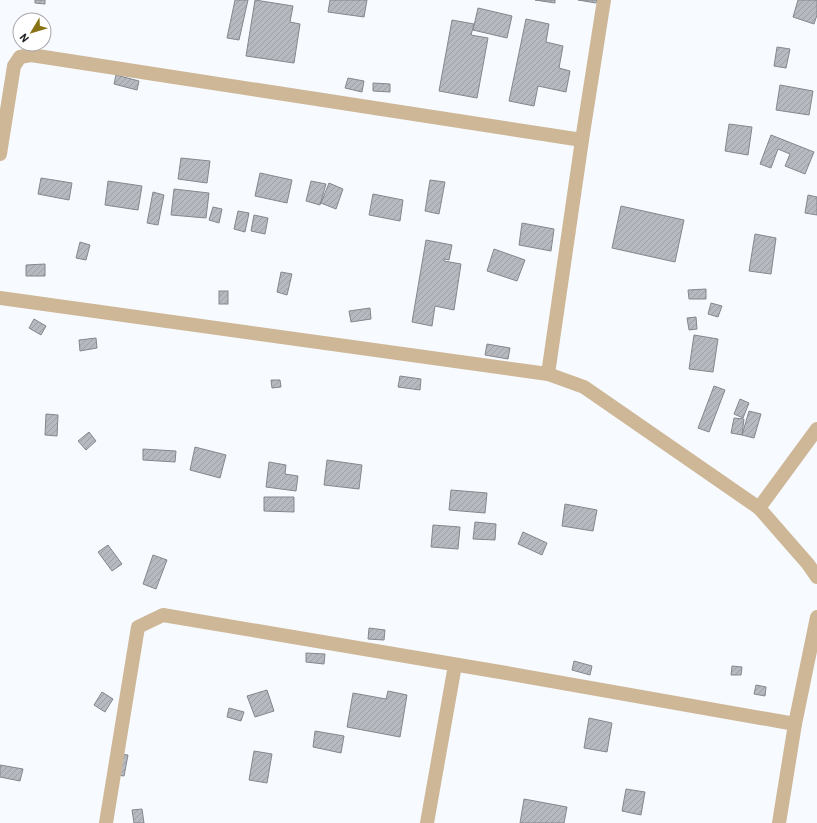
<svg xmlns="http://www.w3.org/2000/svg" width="817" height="823" viewBox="0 0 817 823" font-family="Barlow,sans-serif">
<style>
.building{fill:url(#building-hatch);stroke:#84878d}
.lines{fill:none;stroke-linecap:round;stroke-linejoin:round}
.minor{stroke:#ceb797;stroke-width:14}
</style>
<defs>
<pattern id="building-hatch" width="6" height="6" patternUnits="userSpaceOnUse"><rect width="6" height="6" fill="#b6b9bf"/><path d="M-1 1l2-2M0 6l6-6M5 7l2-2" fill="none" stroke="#9c9fa4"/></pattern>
</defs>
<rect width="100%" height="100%" fill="#f7faff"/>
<!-- building -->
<g class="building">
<polygon points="35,0 45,0 45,4 35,3"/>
<polygon points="235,0 248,0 239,40 227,38"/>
<polygon points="255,0 293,6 290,22 300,24 294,63 246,56"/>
<polygon points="330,0 367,0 364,17 328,12"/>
<polygon points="535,0 555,0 555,3"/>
<polygon points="578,0 597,0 596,3"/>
<polygon points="798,0 817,0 817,15 814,24 793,17"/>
<polygon points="478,8 512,16 507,38 473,30"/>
<polygon points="526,19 549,24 546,42 563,46 559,68 570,71 566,92 538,86 534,106 509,101"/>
<polygon points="452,20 474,24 471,35 488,38 477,98 439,91"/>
<polygon points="777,47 790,49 786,68 774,66"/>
<polygon points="116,75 139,81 137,90 114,84"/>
<polygon points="348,78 364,81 362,92 345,88"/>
<polygon points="373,83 390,84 390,92 373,91"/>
<polygon points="780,85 813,91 809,115 776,110"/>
<polygon points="729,124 752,127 748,155 725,151"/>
<polygon points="771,135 814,152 805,174 785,166 790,154 778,149 771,168 760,164"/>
<polygon points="181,158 210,161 207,183 178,179"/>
<polygon points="260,173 292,180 287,203 255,196"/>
<polygon points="41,178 72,183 69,200 38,194"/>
<polygon points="430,180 445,182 439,214 425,211"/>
<polygon points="108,181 142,186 138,210 105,205"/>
<polygon points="311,181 326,184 320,205 306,201"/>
<polygon points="329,183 343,189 336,209 321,203"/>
<polygon points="174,189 209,193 206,218 171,215"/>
<polygon points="153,192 164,195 158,225 147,223"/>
<polygon points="373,194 403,200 400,221 369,215"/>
<polygon points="808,195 817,197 817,215 805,213"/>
<polygon points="621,206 684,220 675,262 612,248"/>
<polygon points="213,207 222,209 219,223 209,220"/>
<polygon points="238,211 249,213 245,232 234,229"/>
<polygon points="254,215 268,218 265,234 251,231"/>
<polygon points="522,223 554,229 551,251 519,245"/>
<polygon points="755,234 776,238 771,274 749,271"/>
<polygon points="426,240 452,245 449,260 444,259 444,261 461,264 454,310 435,306 432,326 412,322"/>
<polygon points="80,242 90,245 86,260 76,258"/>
<polygon points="494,249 525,260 517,281 487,271"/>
<polygon points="45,264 45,276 26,276 26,265"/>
<polygon points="281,272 292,274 287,295 277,292"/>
<polygon points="706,289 706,299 689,299 688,290"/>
<rect x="219" y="291" width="9" height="13"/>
<polygon points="711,303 722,306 718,317 708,314"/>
<polygon points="370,308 371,319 351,322 349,311"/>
<polygon points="696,317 697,329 689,330 687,318"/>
<polygon points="34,319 46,326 41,335 29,328"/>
<polygon points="694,335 718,339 713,372 689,369"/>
<polygon points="96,338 97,348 80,351 79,340"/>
<polygon points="487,344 510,348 508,359 485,355"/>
<polygon points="400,376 421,379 420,390 398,387"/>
<polygon points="271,380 280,380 281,387 272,388"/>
<polygon points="714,386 725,390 709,432 698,428"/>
<polygon points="740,399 749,403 743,418 734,414"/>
<polygon points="749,411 761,414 754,438 742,435"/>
<polygon points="46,414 58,415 57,436 45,435"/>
<polygon points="734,418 744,419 742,435 731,433"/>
<polygon points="89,432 96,441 86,450 78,441"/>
<polygon points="195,447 226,455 220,478 190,470"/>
<polygon points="143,449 176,451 175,462 143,460"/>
<polygon points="327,460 362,465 359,489 324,485"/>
<polygon points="269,462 286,465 285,474 298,476 296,491 266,487"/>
<polygon points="451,490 487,493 485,513 449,510"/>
<polygon points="264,497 294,497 294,512 264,511"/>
<polygon points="565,504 597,510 593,531 562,526"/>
<polygon points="475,522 496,524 495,540 473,539"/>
<polygon points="433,525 460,527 458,549 431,547"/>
<polygon points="523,532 547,543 542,555 518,544"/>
<polygon points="108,545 122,564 112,571 98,552"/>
<polygon points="153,555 167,560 156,589 143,584"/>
<polygon points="369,628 385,630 384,640 368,639"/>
<polygon points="306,653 325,654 324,664 306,662"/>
<polygon points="574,661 592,666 590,675 572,670"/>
<polygon points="732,666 742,667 741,675 731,675"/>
<polygon points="756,685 766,687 765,696 754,694"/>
<polygon points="267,690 274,711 255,717 247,696"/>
<polygon points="388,691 407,695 400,737 347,727 353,693 386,699"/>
<polygon points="102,692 113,699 105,712 94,705"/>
<polygon points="229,708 244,712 241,721 227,717"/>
<polygon points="589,718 612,723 607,752 584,748"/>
<polygon points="315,731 344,736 341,753 313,747"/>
<polygon points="254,751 272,754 267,783 249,780"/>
<polygon points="120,754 128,755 124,776 117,775"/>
<polygon points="0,765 23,769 20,781 0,777"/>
<polygon points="626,789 645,792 641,815 622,811"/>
<polygon points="524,799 567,807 564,823 520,823"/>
<polygon points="142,809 144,823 134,823 132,810"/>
</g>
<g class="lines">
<!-- minor -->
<g class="minor">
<polyline points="0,154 14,66 20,57 31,55 582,140"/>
<polyline points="0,298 548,374 582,140 604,0"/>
<polyline points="548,374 584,387 759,508 808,564 817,577"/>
<polyline points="759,508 817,429"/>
<polyline points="106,823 138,627 163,615 506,673 795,724"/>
<polyline points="427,823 455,665"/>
<polyline points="779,823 795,724 817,617"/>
</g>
</g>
<!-- north arrow -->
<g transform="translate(32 32) rotate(232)"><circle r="19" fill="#ffffff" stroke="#a5a6a7"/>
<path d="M0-3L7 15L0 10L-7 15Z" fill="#897214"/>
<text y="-6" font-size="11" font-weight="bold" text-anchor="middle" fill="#1f2022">N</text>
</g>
</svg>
